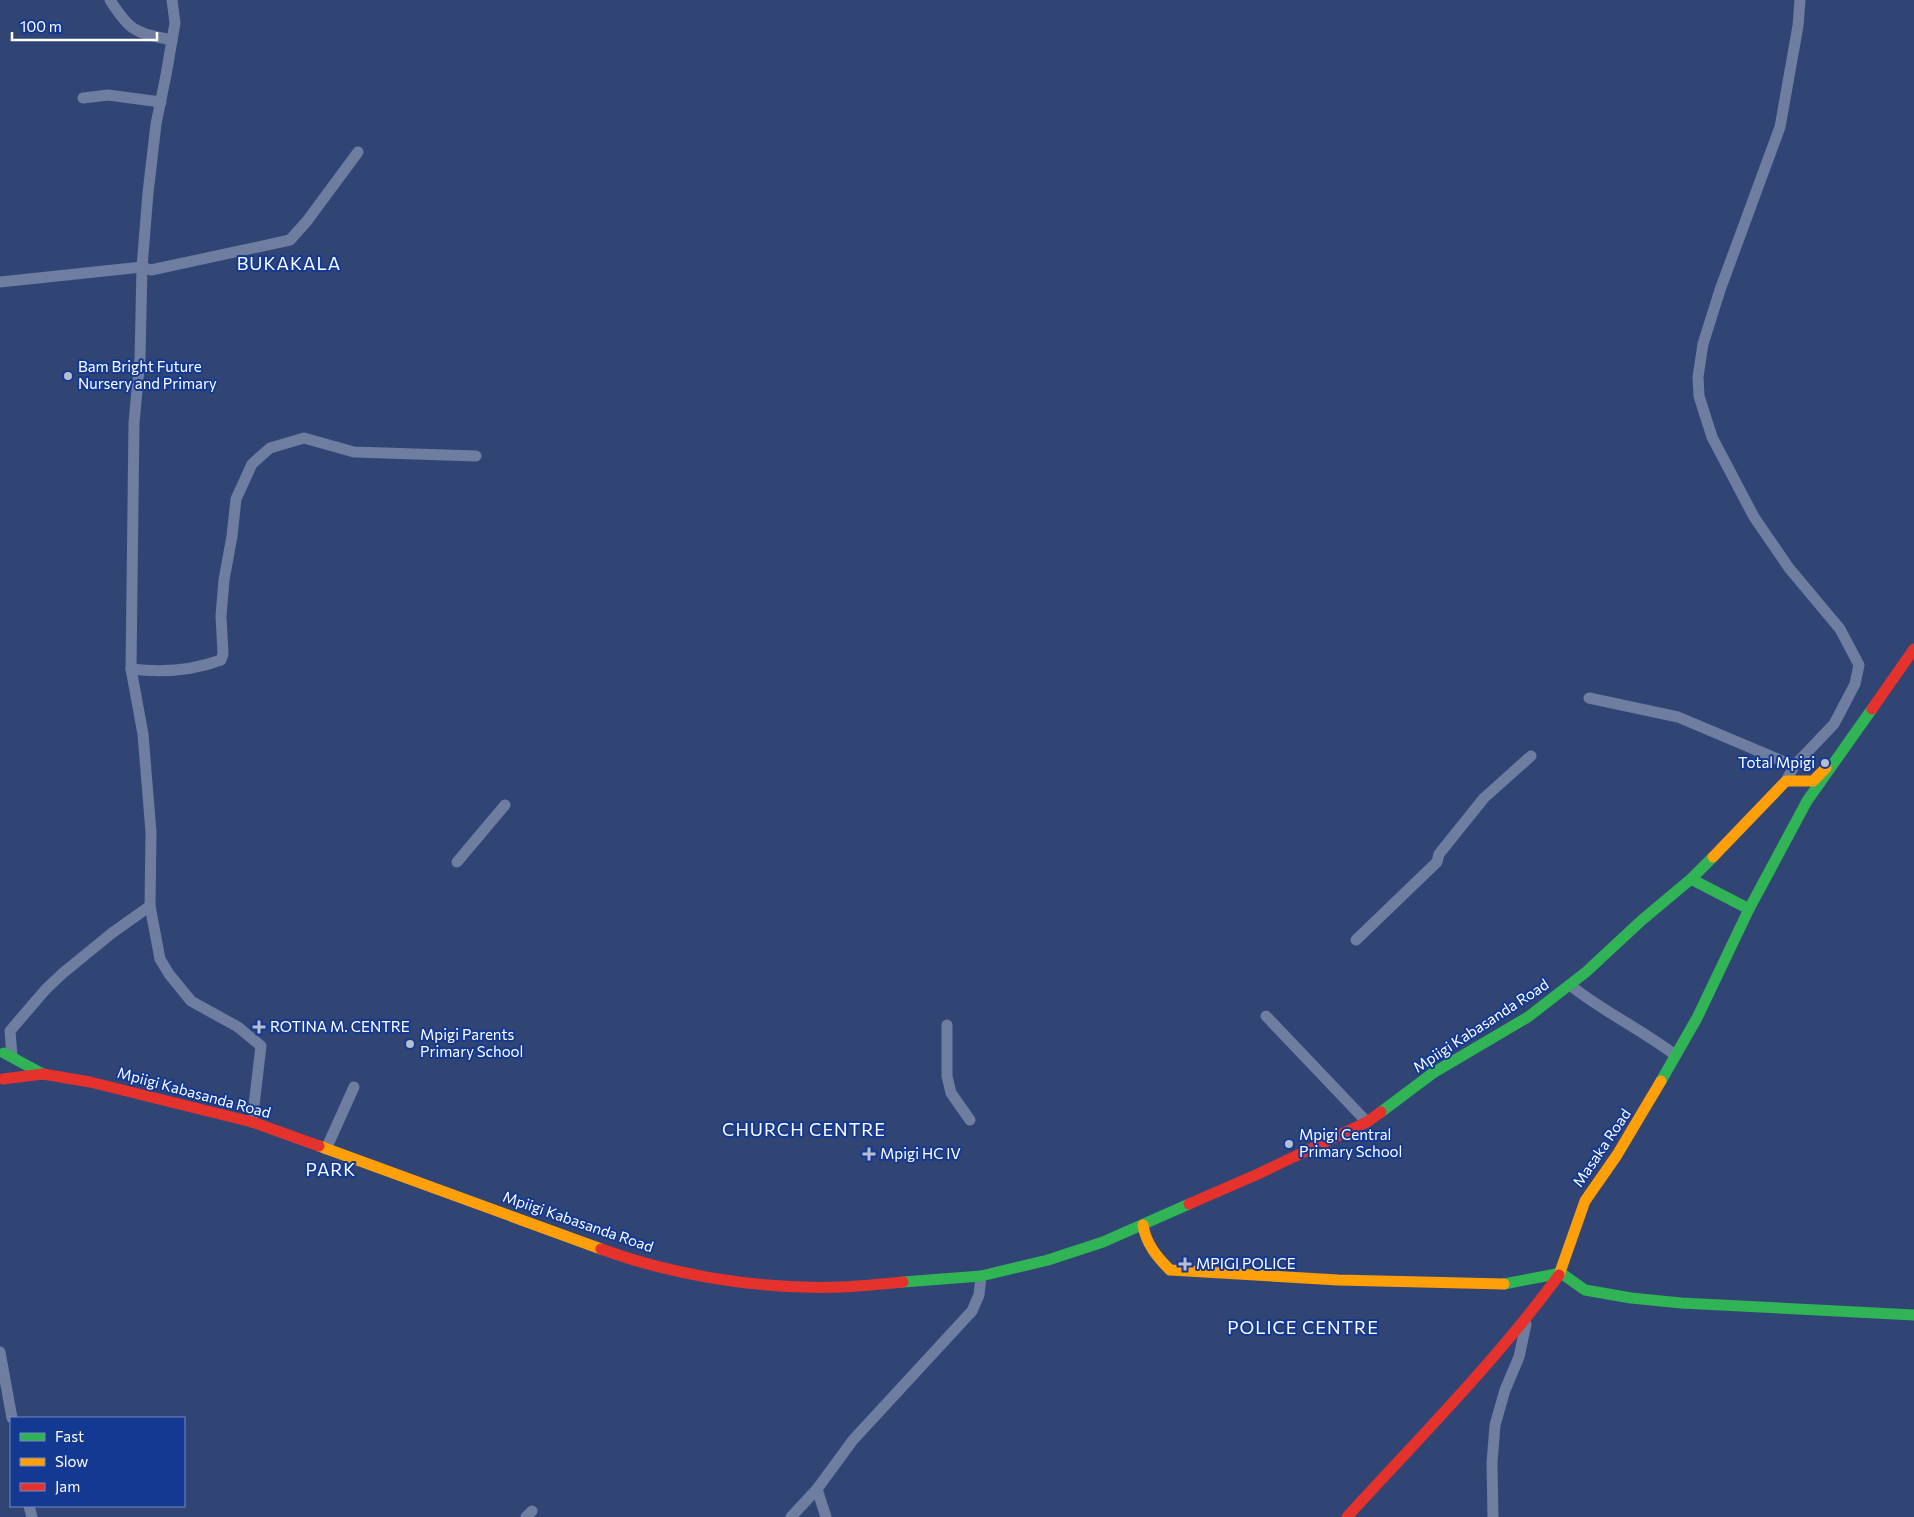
<svg xmlns="http://www.w3.org/2000/svg" width="1914" height="1517" viewBox="0 0 1914 1517" font-family="Commissioner,sans-serif">
<style>
.lines{fill:none;stroke-linecap:round;stroke-linejoin:round}
.street{stroke:#6e7da0;stroke-width:11}
.fast{stroke:#30b455;stroke-width:11}
.slow{stroke:#ff9f0a;stroke-width:11}
.jam{stroke:#e5322d;stroke-width:11}
.poi-dot{fill:#b7becf;stroke:#143992;stroke-width:2}
.labels{text-anchor:middle;stroke-width:4;stroke-linejoin:round;paint-order:stroke}
.poi-label{font-size:15px;fill:#fff;stroke:#143992;text-anchor:start}
.street-label{font-size:15px;fill:#fff;stroke:#143992}
.quarter-label{font-size:18px;letter-spacing:1px;fill:#fff;stroke:#143992}
</style>
<rect width="100%" height="100%" fill="#314575"/>
<g class="lines">
<!-- street -->
<g class="street">
<path d="M110,0C131,33 135,32 172,40"/>
<polyline points="172,0 175,23 166,75 156,124 148,193 142,267 140,358 134,423 131,669 143,734 151,832 150,906 160,959 169,974 191,1001 238,1027 261,1046 252,1122"/>
<polyline points="83,98 108,95 161,102"/>
<polyline points="0,282 142,267 151,270 290,240 307,221 358,152"/>
<path d="M131,669C163,673 191,671 221,660L223,654L221,616L224,580L232,536L236,499L252,464L270,448L304,438L354,452L476,456"/>
<polyline points="1589,698 1678,717 1794,766"/>
<polyline points="1786,781 1794,766 1834,724 1855,684 1859,665 1840,629 1789,568 1754,517 1712,437 1699,396 1698,377 1703,344 1720,290 1780,127 1798,26 1800,0"/>
<polyline points="457,862 505,805"/>
<polyline points="1356,940 1437,862 1439,854 1484,798 1531,756"/>
<path d="M1570,985C1602,1011 1641,1029 1675,1055"/>
<polyline points="1266,1016 1367,1122"/>
<polyline points="947,1025 947,1076 951,1093 970,1120"/>
<polyline points="12,1056 10,1031 46,989 63,973 112,933 150,906"/>
<polyline points="326,1149 354,1087"/>
<polyline points="0,1352 12,1418"/>
<polyline points="817,1489 826,1517"/>
<polyline points="29,1506 32,1517"/>
<polyline points="526,1517 532,1511"/>
<polyline points="791,1517 817,1489 853,1440 972,1311 979,1295 981,1276"/>
<polyline points="1493,1517 1492,1463 1495,1425 1505,1390 1519,1357 1526,1324"/>
</g>
<!-- fast -->
<g class="fast">
<polyline points="1691,879 1749,909"/>
<polyline points="4,1053 43,1074"/>
<polyline points="1661,1081 1697,1018 1749,909 1807,801 1872,709"/>
<polyline points="1381,1112 1433,1073 1528,1017 1586,972 1642,920 1691,879 1713,857"/>
<polyline points="903,1282 981,1276 1048,1260 1103,1242 1189,1204"/>
<polyline points="1504,1284 1561,1273 1585,1290 1631,1298 1681,1303 1914,1315"/>
</g>
<!-- slow -->
<g class="slow">
<polyline points="1713,857 1786,781 1813,781 1826,768"/>
<polyline points="319,1146 601,1249"/>
<path d="M1143,1225C1146,1244 1157,1257 1170,1270L1338,1280L1504,1284"/>
<polyline points="1559,1275 1585,1201 1617,1155 1661,1081"/>
</g>
<!-- jam -->
<g class="jam">
<polyline points="1872,709 1914,649"/>
<polyline points="3,1079 43,1074 90,1082 252,1122 319,1146"/>
<polyline points="1189,1204 1258,1174 1367,1122 1381,1112"/>
<path d="M601,1249C674,1276 764,1290 842,1287C862,1286 883,1284 903,1282"/>
<path d="M1347,1517C1419,1438 1496,1361 1559,1275"/>
</g>
</g>
<!-- markers -->
<g class="poi-dot">
<circle cx="68" cy="376" r="5"/>
<circle cx="1825" cy="763" r="5"/>
<path d="M256.5 1019.5h5v5h5v5h-5v5h-5v-5h-5v-5h5z"/>
<circle cx="410" cy="1044" r="5"/>
<circle cx="1289" cy="1144" r="5"/>
<path d="M866.5 1146.5h5v5h5v5h-5v5h-5v-5h-5v-5h5z"/>
<path d="M1182.5 1256.5h5v5h5v5h-5v5h-5v-5h-5v-5h5z"/>
</g>
<g class="labels">
<!-- poi labels -->
<g class="poi-label">
<text x="78" y="372">Bam Bright Future<tspan x="78" dy="17">Nursery and Primary</tspan></text>
<text x="1815" y="768" text-anchor="end">Total Mpigi</text>
<text x="270" y="1032">ROTINA M. CENTRE</text>
<text x="420" y="1040">Mpigi Parents<tspan x="420" dy="17">Primary School</tspan></text>
<text x="1299" y="1140">Mpigi Central<tspan x="1299" dy="17">Primary School</tspan></text>
<text x="880" y="1159">Mpigi HC IV</text>
<text x="1196" y="1269">MPIGI POLICE</text>
</g>
<!-- street labels -->
<g class="street-label">
<text transform="translate(1481 1026) rotate(-33)" y="5">Mpiigi Kabasanda Road</text>
<text transform="translate(194 1093) rotate(15)" y="5">Mpiigi Kabasanda Road</text>
<text transform="translate(1602 1148) rotate(-56)" y="5">Masaka Road</text>
<text transform="translate(578 1222) rotate(19)" y="5">Mpiigi Kabasanda Road</text>
</g>
<!-- quarter labels -->
<g class="quarter-label">
<text x="289" y="270">BUKAKALA</text>
<text x="804" y="1136">CHURCH CENTRE</text>
<text x="331" y="1176">PARK</text>
<text x="1303" y="1334">POLICE CENTRE</text>
</g>
</g>
<!-- legend -->
<rect x="10" y="1417" width="175" height="90" fill="#143992" stroke="#7288be"/>
<rect x="20" y="1433" width="25" height="8" fill="#30b455" stroke="#7288be"/>
<text x="55" y="1442" font-size="15" fill="#ffffff">Fast</text>
<rect x="20" y="1458" width="25" height="8" fill="#ff9f0a" stroke="#7288be"/>
<text x="55" y="1467" font-size="15" fill="#ffffff">Slow</text>
<rect x="20" y="1483" width="25" height="8" fill="#e5322d" stroke="#7288be"/>
<text x="55" y="1492" font-size="15" fill="#ffffff">Jam</text>
<!-- scale -->
<path d="M12 32v8h145v-8" fill="none" stroke="#ffffff" stroke-width="2.5"/>
<text x="20" y="32" font-size="15" fill="#ffffff" stroke="#143992" stroke-width="4" paint-order="stroke">100 m</text>
</svg>
